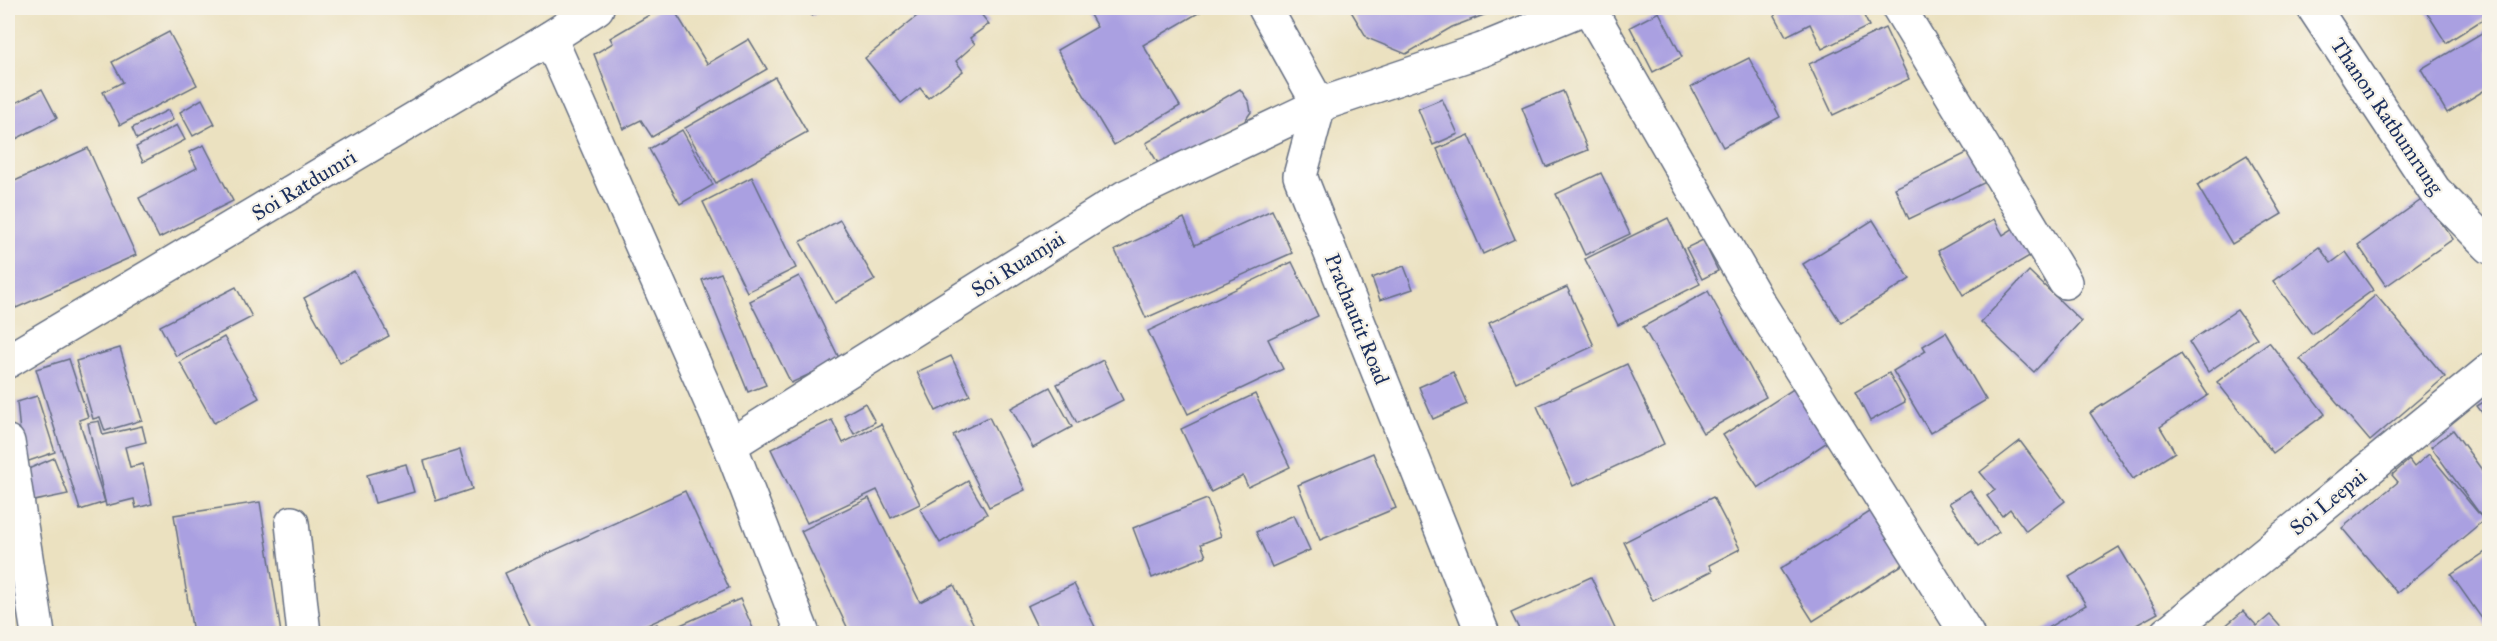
<svg xmlns="http://www.w3.org/2000/svg" width="2497" height="641" viewBox="0 0 2497 641" font-family="'IM FELL Great Primer',serif">
<style>
.building{fill:#aaa0e1}
.lines{fill:none;stroke-linecap:round;stroke-linejoin:round}
.street-casing{stroke:#646d80;stroke-width:36}
.secondary-casing{stroke:#646d80;stroke-width:36}
.street{stroke:#fff;stroke-width:33}
.secondary{stroke:#fff;stroke-width:33}
.labels{text-anchor:middle;stroke-width:4.5;stroke-linejoin:round;paint-order:stroke}
.street-label{font-size:21px;fill:#1b2f5e;stroke:#f7f3e8}
</style>
<rect width="100%" height="100%" fill="#f7f3e8"/>
<filter id="ink" filterUnits="userSpaceOnUse"><feTurbulence type="fractalNoise" baseFrequency=".0167" numOctaves="2"/><feDisplacementMap in="SourceGraphic" scale="12" xChannelSelector="R" yChannelSelector="G"/><feConvolveMatrix kernelMatrix="1 2 1 2 8 2 1 2 1" color-interpolation-filters="sRGB"/></filter>
<filter id="wash" filterUnits="userSpaceOnUse"><feTurbulence type="fractalNoise" baseFrequency=".008" numOctaves="4" result="noise"/><feDisplacementMap in="SourceGraphic" scale="24" xChannelSelector="R" yChannelSelector="G"/><feGaussianBlur stdDeviation="1.35" result="paint"/><feColorMatrix in="noise" values="0 0 0 0 0 0 0 0 0 0 0 0 0 0 0 0 0 1.4 0 .05"/><feComposite in="paint" operator="in"/></filter>
<g filter="url(#wash)">
<rect width="100%" height="100%" fill="#ebe1c0"/>
<g id="blocks">
<!-- building -->
<g class="building">
<polygon points="661,8 673,8 707,64 749,39 767,69 652,137 641,120 623,129 594,54 613,43 610,38"/>
<polygon points="806,8 824,8 812,16"/>
<polygon points="927,8 976,8 989,24 970,38 975,44 956,61 963,71 928,98 920,88 901,103 865,58"/>
<polygon points="1086,8 1207,8 1143,45 1180,106 1114,145 1057,50 1097,27"/>
<polygon points="1349,8 1496,8 1497,10 1452,27 1406,54 1367,38"/>
<polygon points="1771,8 1860,8 1869,26 1822,49 1810,24 1786,36"/>
<polygon points="2424,8 2490,8 2490,15 2446,43"/>
<polygon points="1659,12 1682,57 1653,72 1630,27"/>
<polygon points="1885,28 1909,79 1833,115 1809,64"/>
<polygon points="2490,28 2490,87 2447,113 2421,69"/>
<polygon points="169,32 197,85 120,125 103,92 123,82 112,62"/>
<polygon points="1749,58 1780,117 1723,147 1691,87"/>
<polygon points="775,77 807,132 716,183 685,128"/>
<polygon points="42,89 57,118 8,143 8,107"/>
<polygon points="1240,89 1249,102 1251,112 1244,122 1162,170 1146,143"/>
<polygon points="1563,91 1588,150 1546,167 1522,108"/>
<polygon points="202,99 215,124 193,136 180,112"/>
<polygon points="1442,99 1458,134 1433,145 1418,109"/>
<polygon points="168,110 173,120 137,139 132,128"/>
<polygon points="177,125 185,140 143,162 136,147"/>
<polygon points="682,130 713,185 680,204 649,149"/>
<polygon points="1469,135 1515,239 1483,254 1437,149"/>
<polygon points="204,145 233,201 159,238 139,198 197,168 189,152"/>
<polygon points="88,148 136,255 16,308 8,288 8,184"/>
<polygon points="1971,151 1986,182 1909,219 1895,188"/>
<polygon points="2247,155 2282,214 2232,244 2197,185"/>
<polygon points="1601,173 1630,234 1585,255 1556,194"/>
<polygon points="752,177 796,268 747,292 703,202"/>
<polygon points="2424,198 2453,239 2386,286 2358,245"/>
<polygon points="1272,210 1292,253 1146,318 1115,250 1184,218 1195,245"/>
<polygon points="1668,218 1700,284 1618,325 1585,259"/>
<polygon points="1994,219 2003,235 2017,226 2033,254 1963,295 1938,251"/>
<polygon points="840,220 875,280 835,303 800,242"/>
<polygon points="1873,220 1910,279 1841,323 1803,264"/>
<polygon points="1703,240 1718,271 1702,279 1686,248"/>
<polygon points="2319,247 2331,263 2346,252 2373,290 2312,334 2273,281"/>
<polygon points="1292,262 1318,316 1268,339 1283,369 1188,414 1148,331"/>
<polygon points="1404,266 1413,289 1380,300 1372,278"/>
<polygon points="354,271 389,336 340,363 304,298"/>
<polygon points="2029,271 2081,321 2034,372 1981,322"/>
<polygon points="721,273 766,385 748,392 702,280"/>
<polygon points="799,276 840,360 791,383 750,301"/>
<polygon points="236,287 252,317 176,356 160,326"/>
<polygon points="1567,287 1594,346 1516,382 1489,323"/>
<polygon points="1708,291 1766,397 1703,433 1643,327"/>
<polygon points="2376,295 2445,377 2370,441 2300,359"/>
<polygon points="2237,310 2257,338 2208,372 2189,342"/>
<polygon points="1946,332 1986,400 1930,433 1893,371 1926,351 1923,346"/>
<polygon points="224,337 259,398 214,423 180,362"/>
<polygon points="2269,342 2325,414 2273,453 2217,382"/>
<polygon points="120,348 142,420 105,431 100,417 93,419 76,361"/>
<polygon points="2181,354 2208,395 2160,427 2175,452 2133,479 2090,413"/>
<polygon points="951,356 970,395 936,411 917,372"/>
<polygon points="69,359 88,417 79,420 105,502 80,510 36,369"/>
<polygon points="1103,360 1123,400 1077,423 1057,384"/>
<polygon points="1627,364 1664,444 1573,486 1537,406"/>
<polygon points="1453,372 1467,404 1433,419 1419,387"/>
<polygon points="1889,373 1905,402 1870,421 1855,392"/>
<polygon points="1801,384 1835,437 1758,488 1723,435"/>
<polygon points="1050,387 1072,427 1033,448 1011,408"/>
<polygon points="1255,394 1290,467 1248,487 1243,476 1211,492 1181,429"/>
<polygon points="37,396 55,452 23,463 17,402"/>
<polygon points="2490,398 2490,423 2477,406"/>
<polygon points="865,403 875,422 854,434 844,415"/>
<polygon points="989,417 1025,490 989,507 953,435"/>
<polygon points="832,420 843,443 881,424 920,504 891,518 877,490 807,523 771,449"/>
<polygon points="99,421 103,435 142,426 146,442 125,447 130,467 143,464 152,504 136,508 134,499 106,506 88,423"/>
<polygon points="2453,430 2490,481 2490,512 2482,517 2431,447"/>
<polygon points="2020,441 2065,501 2026,531 2010,509 2002,516 1987,496 1995,490 1980,472"/>
<polygon points="460,450 472,489 436,501 424,461"/>
<polygon points="1373,453 1396,508 1320,540 1298,485"/>
<polygon points="2429,454 2484,520 2397,593 2342,528 2398,482 2392,475 2409,460 2414,467"/>
<polygon points="54,458 68,494 29,502 26,470"/>
<polygon points="406,464 414,492 375,503 367,475"/>
<polygon points="968,481 987,514 940,543 920,509"/>
<polygon points="1970,490 1999,532 1978,546 1949,503"/>
<polygon points="685,491 729,588 630,633 533,633 505,573"/>
<polygon points="1713,497 1740,549 1709,565 1712,571 1653,601 1624,542"/>
<polygon points="869,498 920,602 954,585 977,631 972,633 850,633 801,531"/>
<polygon points="1207,499 1221,536 1201,544 1206,556 1152,578 1133,528"/>
<polygon points="260,502 281,633 193,633 174,515"/>
<polygon points="1876,508 1910,560 1813,621 1780,569"/>
<polygon points="1294,515 1310,550 1272,567 1256,532"/>
<polygon points="2119,547 2158,613 2122,633 2039,633 2086,605 2069,577"/>
<polygon points="2490,549 2490,630 2451,575"/>
<polygon points="1591,577 1617,633 1521,633 1511,613"/>
<polygon points="1074,584 1098,633 1040,633 1027,606"/>
<polygon points="740,599 755,633 662,633"/>
<polygon points="2243,611 2257,626 2270,615 2286,633 2217,633"/>
<polygon points="657,624 661,633 637,633"/>
</g>
</g>
</g>
<g filter="url(#ink)">
<use href="#blocks" fill-opacity="0" stroke="#646d80" stroke-width="1.5"/>
<g class="lines">
<!-- street casing -->
<g class="street-casing">
<g id="street">
<polyline points="1589,8 1757,300 1967,634"/>
<polyline points="1899,8 2065,282"/>
<polyline points="2314,8 2434,190 2490,247"/>
<polyline points="550,38 730,445 803,634"/>
<polyline points="8,361 550,38 597,8"/>
<polyline points="8,442 38,634"/>
<polyline points="730,445 1125,197 1319,105 1482,50 1584,8"/>
<polyline points="292,523 304,634"/>
<polyline points="2166,634 2490,370"/>
</g>
</g>
<!-- secondary casing -->
<g class="secondary-casing">
<polyline id="secondary" points="1265,8 1319,105 1300,176 1483,634"/>
</g>
<!-- street -->
<use href="#street" class="street"/>
<!-- secondary -->
<use href="#secondary" class="secondary"/>
</g>
</g>
<g class="labels">
<!-- street labels -->
<g class="street-label">
<text transform="translate(2387 116) rotate(56)" y="7">Thanon Ratbumrung</text>
<text transform="translate(304 185) rotate(-31)" y="7">Soi Ratdumri</text>
<text transform="translate(1018 264) rotate(-32)" y="7">Soi Ruamjai</text>
<text transform="translate(1357 319) rotate(68)" y="7">Prachautit Road</text>
<text transform="translate(2328 502) rotate(-39)" y="7">Soi Leepai</text>
</g>
</g>
<!-- margin -->
<rect width="2497" height="641" fill="none" stroke="#f7f3e8" stroke-width="30"/>
</svg>
